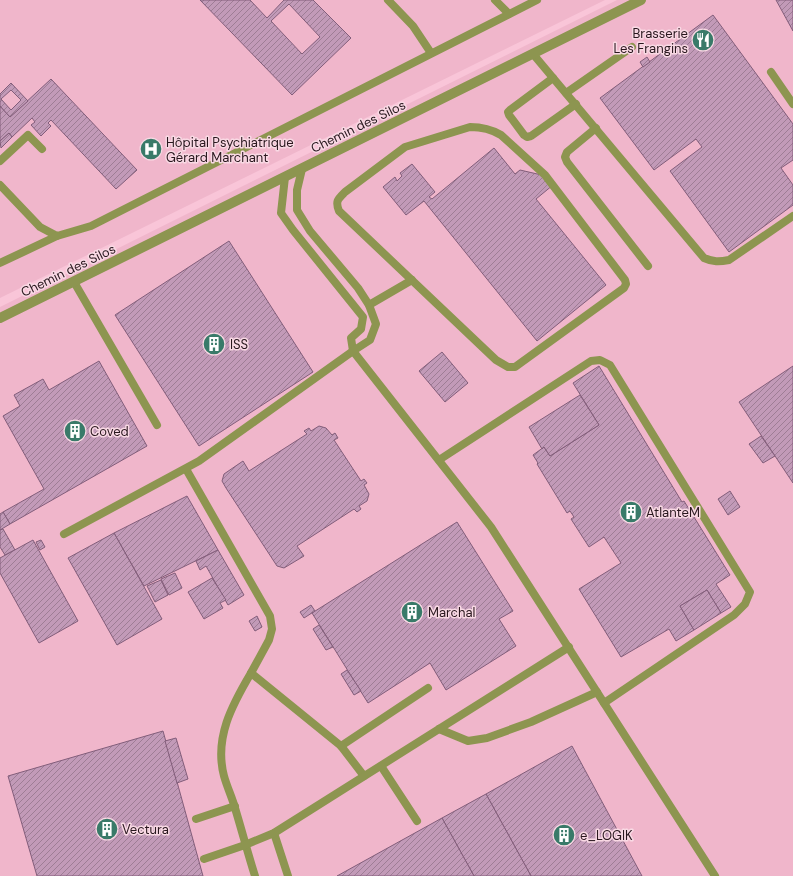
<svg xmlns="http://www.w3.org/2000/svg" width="793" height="876" viewBox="0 0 793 876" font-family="'DM Sans',sans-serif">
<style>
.built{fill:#f0b6cb}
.building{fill:url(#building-hatch);stroke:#825d7a;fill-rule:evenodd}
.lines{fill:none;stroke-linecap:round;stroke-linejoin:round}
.lane{stroke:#8d9550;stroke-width:8}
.street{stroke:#8d9550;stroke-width:10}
.labels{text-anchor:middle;stroke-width:3;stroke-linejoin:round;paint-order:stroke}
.poi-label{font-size:13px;fill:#29171e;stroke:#f9d9e4;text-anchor:start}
.street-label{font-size:13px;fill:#29171e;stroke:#f9d9e4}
</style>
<defs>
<pattern id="building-hatch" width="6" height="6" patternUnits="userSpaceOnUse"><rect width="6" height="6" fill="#c29ab8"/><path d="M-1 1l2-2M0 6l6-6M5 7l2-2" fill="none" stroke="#9e7d95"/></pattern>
</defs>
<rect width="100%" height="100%" fill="#f9c5d8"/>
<!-- built -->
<g class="built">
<polygon points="0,0 605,0 0,298"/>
<polygon points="617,0 793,0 793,876 0,876 0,307"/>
</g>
<!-- building -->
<g class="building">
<path d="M200,0H250L267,18L284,0H313L351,38L292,95ZM289,4L320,37L302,54L271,21Z"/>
<polygon points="776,0 793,0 793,31"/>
<polygon points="713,15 793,124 793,160 781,168 793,185 793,205 729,252 670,171 702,147 696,139 654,170 600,98"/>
<polygon points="647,57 650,62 643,67 640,62"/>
<polygon points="51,79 137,170 116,189 51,120 48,123 51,126 41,136 31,125 35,122 32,118 12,137 9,133 0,141 0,106 10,117"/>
<path d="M11,83L28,101L10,117L0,106V94ZM11,90L21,100L11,110L1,99Z"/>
<polygon points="9,133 12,137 1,148 0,141"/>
<polygon points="494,148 515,174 520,170 546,176 553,185 536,199 606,285 537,341 424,201 406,215 383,187 395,177 397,181 402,176 400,173 412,164 435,192 429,197 432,199"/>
<polygon points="229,241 313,372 199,446 115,315"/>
<polygon points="442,352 468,383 445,402 419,371"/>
<polygon points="99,361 147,446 10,524 3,512 44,489 3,416 20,406 14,395 43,379 49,390"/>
<polygon points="599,366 682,502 684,501 730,575 716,584 731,607 721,613 707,590 680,606 694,630 676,641 669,629 621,657 579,589 621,563 604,537 589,547 571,519 574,517 570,511 567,513 537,464 538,463 533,455 544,447 550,456 599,425 573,383"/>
<polygon points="793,366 793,483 739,402"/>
<polygon points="580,395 599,425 550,456 544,447 542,449 529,427"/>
<polygon points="319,426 326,428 332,435 335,433 338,438 334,440 361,481 364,479 367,483 364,485 369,494 367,501 359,506 361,509 357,512 354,509 297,546 304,556 284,568 277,566 226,488 222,481 224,474 243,461 249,471 307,434 304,431 309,428 311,431"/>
<polygon points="761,436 775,456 763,463 749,444"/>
<polygon points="730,491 740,507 728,515 718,499"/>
<polygon points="187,496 218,550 144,586 114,533"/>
<polygon points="3,512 10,524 0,530 0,514"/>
<polygon points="457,522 513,611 499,619 516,646 446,690 430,663 368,703 312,613"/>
<polygon points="3,529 15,550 5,555 0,547 0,530"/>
<polygon points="114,533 162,619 117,645 68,558"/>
<polygon points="33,540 78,621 39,643 0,573 0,558"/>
<polygon points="41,540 45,547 40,550 36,542"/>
<polygon points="218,550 244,595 228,605 206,566 200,570 196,561"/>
<polygon points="175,573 182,588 169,595 161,579"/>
<polygon points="212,578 226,600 220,603 223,608 204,619 188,592"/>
<polygon points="161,580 168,595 155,602 147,586"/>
<polygon points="707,590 721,613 694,630 680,606"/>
<polygon points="311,605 315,611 304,618 300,612"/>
<polygon points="257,616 262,627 255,631 249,621"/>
<polygon points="319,625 333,647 326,650 313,629"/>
<polygon points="347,670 361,691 354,695 341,674"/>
<polygon points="163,731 203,876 37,876 8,776"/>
<polygon points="176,738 188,779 177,783 165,741"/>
<polygon points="572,746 642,876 531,876 486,794"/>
<polygon points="486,794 531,876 474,876 442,818"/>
<polygon points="442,818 474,876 337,876"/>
</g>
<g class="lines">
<!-- lane -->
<g class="lane">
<polyline points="388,0 413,26 431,53"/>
<polyline points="495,0 509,14"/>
<path d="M533,54L704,258C713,262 719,262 729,260L793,216"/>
<polyline points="771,72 793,104"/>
<polyline points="553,78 510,110 508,112 509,115 524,135 527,137 531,136 576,104"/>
<polyline points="566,93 632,47"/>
<path d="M470,127C482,127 491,129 501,135L545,175L625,280L626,284L624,288L515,367H508L496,360L339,211C335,201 338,199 345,192L405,147Z"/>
<polyline points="596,128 567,152 565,157 567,162 648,266"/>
<polyline points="0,161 28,135 42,149"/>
<polyline points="285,177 281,213 293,230 363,317 361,329 351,338 353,351 491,527 715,876"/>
<polyline points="0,185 40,227 57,236 91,226 537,0"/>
<polyline points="0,263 57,236"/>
<polyline points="74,282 157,425"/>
<polyline points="369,305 412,280"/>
<polyline points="439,460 591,361 600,360 610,365 750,592 745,604 734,615 604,703"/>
<polyline points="186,469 270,616 272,629 269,640 251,673 341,746 364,776"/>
<polyline points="64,534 199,461 353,351 370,340 376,324 369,305 358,288 310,231 297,210 297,190 302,169"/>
<path d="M251,673C232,705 214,738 224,776C227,787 232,797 235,808C242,831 248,854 255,876"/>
<polyline points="439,729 468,741 487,738 531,722 597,692"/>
<polyline points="341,746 428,688"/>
<polyline points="381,766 417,821"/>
<polyline points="196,819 235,806"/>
<polyline points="274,833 288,876"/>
<polyline points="204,859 245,845 274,833 569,647"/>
</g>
<!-- street -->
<polyline class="street" points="0,318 641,0"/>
</g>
<!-- icons -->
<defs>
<g id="restaurant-disc" transform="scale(1.15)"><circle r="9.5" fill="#397a69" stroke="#f9d9e4"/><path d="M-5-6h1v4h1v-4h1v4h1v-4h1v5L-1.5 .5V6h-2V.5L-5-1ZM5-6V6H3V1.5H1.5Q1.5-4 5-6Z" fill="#fff"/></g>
<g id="hospital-disc" transform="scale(1.15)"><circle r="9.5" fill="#397a69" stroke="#f9d9e4"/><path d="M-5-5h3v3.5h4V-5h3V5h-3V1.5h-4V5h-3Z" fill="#fff"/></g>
<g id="building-disc" transform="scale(1.15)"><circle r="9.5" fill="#397a69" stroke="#f9d9e4"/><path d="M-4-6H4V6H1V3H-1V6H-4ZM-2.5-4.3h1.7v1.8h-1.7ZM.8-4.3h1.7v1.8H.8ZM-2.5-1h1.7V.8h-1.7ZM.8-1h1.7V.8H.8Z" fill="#fff"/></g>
</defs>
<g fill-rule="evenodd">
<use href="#restaurant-disc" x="703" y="40"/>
<use href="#hospital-disc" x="151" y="149"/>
<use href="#building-disc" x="214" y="344"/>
<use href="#building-disc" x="75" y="431"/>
<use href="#building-disc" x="631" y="512"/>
<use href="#building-disc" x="412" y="612"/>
<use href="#building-disc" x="107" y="829"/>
<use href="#building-disc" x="564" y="835"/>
</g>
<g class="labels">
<!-- poi labels -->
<g class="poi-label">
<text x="688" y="38" text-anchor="end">Brasserie<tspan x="688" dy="15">Les Frangins</tspan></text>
<text x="166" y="147">Hôpital Psychiatrique<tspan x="166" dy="15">Gérard Marchant</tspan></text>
<text x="230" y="349">ISS</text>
<text x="90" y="436">Coved</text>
<text x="646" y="517">AtlanteM</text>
<text x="428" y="617">Marchal</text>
<text x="122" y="834">Vectura</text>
<text x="580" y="840">e_LOGIK</text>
</g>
<!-- street labels -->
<g class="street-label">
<text transform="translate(358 126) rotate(-26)" y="5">Chemin des Silos</text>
<text transform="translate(68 270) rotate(-26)" y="5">Chemin des Silos</text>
</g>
</g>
</svg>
